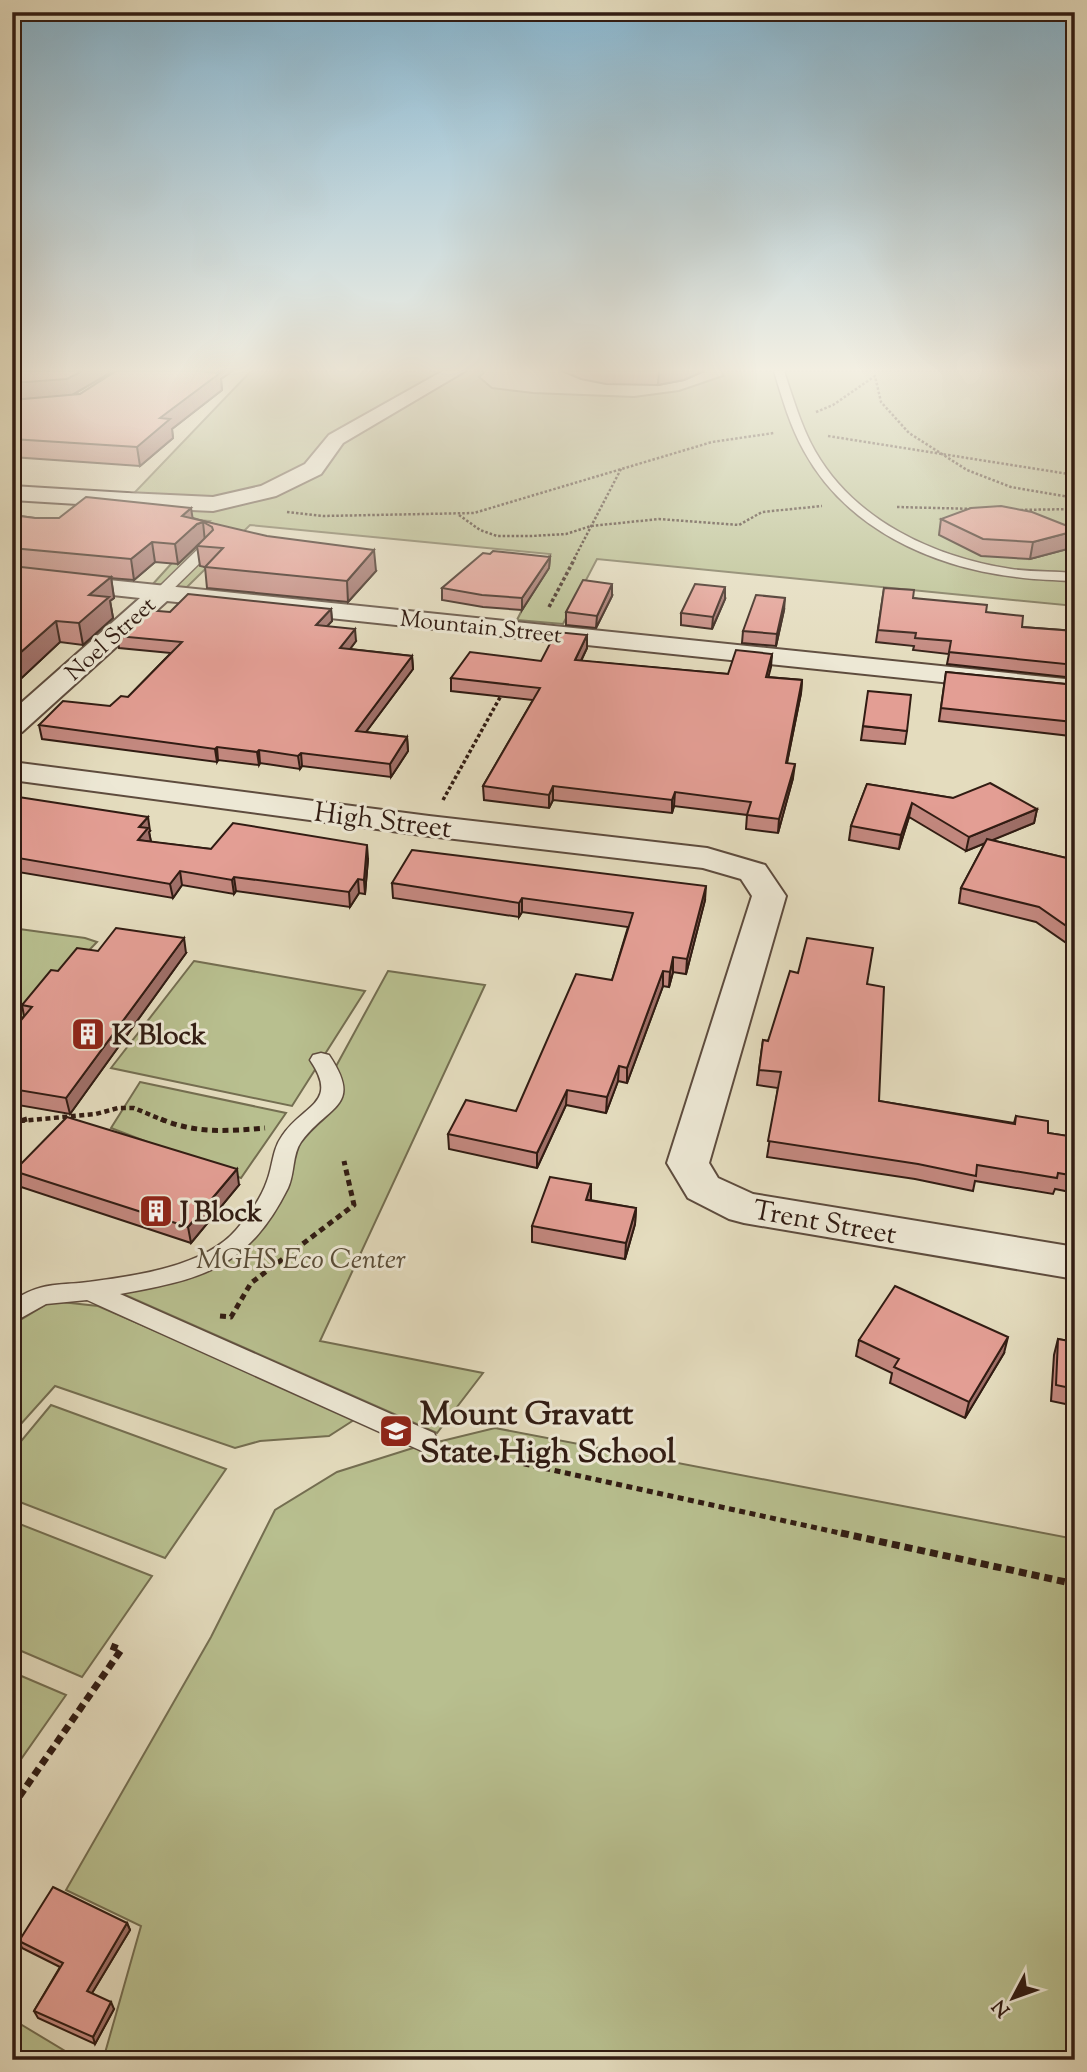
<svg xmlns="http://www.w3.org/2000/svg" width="1087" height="2072" viewBox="0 0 1087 2072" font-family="'Sorts Mill Goudy',serif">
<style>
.green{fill:#b8bf8f;stroke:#746e51;stroke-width:2}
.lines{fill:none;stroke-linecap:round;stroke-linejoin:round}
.lane-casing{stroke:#5e4c3e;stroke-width:3}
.street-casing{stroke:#5e4c3e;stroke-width:4}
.secondary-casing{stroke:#311c13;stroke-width:4}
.path-far4{stroke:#311c13;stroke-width:2.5;stroke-dasharray:2.5 2;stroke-linecap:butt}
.path-far3{stroke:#311c13;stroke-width:3.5;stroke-dasharray:3.5 2.5;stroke-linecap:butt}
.path-far2{stroke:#311c13;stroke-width:4.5;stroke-dasharray:5 3.5;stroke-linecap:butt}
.path-far1{stroke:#311c13;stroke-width:5;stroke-dasharray:6 4.5;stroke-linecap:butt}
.path{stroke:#311c13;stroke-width:7;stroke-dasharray:8 5;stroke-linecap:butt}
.lane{fill:#ede8d5;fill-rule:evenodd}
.street{fill:#ede8d5;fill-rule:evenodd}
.secondary{fill:#ede8d5;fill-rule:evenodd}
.wall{fill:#c3887f;stroke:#311c13;stroke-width:2}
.shaded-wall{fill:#9f6f68;stroke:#311c13;stroke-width:2}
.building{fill:#e39e94;stroke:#311c13;stroke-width:2}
.labels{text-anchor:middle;stroke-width:6;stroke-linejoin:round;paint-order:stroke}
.far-street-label{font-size:23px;fill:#311c13;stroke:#ede8d5}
.street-label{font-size:28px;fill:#311c13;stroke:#ede8d5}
.poi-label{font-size:28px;font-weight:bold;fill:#311c13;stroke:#ede8d5;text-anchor:start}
.park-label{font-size:28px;font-style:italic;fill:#5a4d38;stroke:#ede8d5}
.near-poi-label{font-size:33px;font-weight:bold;fill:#311c13;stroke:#ede8d5;text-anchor:start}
</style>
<rect width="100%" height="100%" fill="#e4dcbe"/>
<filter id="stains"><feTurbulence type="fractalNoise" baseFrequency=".00286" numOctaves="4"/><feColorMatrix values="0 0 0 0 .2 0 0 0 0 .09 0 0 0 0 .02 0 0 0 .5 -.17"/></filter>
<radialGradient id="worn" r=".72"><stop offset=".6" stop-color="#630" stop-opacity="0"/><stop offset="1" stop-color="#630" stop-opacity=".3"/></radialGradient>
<!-- green -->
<g class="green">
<polygon points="251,371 486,371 479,377 492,388 533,393 634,397 679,391 723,376 722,371 1075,371 1075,606 597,559 563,624 517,620 550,554 250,525 186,588 152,585 210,521 116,512"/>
<polygon points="12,928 85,938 97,942 12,1031"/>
<polygon points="194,961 365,991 292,1106 111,1068"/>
<polygon points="388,971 485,985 320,1341 483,1373 437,1433 116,1291 242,1247 292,1147"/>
<polygon points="140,1082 286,1113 241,1178 111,1128"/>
<polygon points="52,1301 98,1306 357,1418 329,1436 260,1441 235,1448 55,1386 12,1434 12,1325"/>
<polygon points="51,1405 226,1469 165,1558 12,1499 12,1452"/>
<polygon points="495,1428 1075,1539 1075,2060 103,2060 141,1926 66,1890 211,1637 275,1510 337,1472 413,1448"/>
<polygon points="12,1521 152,1576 82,1677 12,1647"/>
<polygon points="12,1672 66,1695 12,1772"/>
<polygon points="12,2019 75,2057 77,2060 12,2060"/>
</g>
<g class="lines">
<!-- lane casing -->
<g class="lane-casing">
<g id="lane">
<path d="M774,371H784C793,398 801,426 815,451C855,521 934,557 1011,569C1032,572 1053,571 1075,573V581C1055,580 1035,580 1016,577C931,567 846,528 804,451C790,426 782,398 774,371Z"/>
<polygon points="206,545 213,549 211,552 166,596 156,596 156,590 201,546"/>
<path d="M321,1053L329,1055C364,1107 328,1105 301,1142C292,1155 295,1173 288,1188C248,1268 203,1279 120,1294L434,1433L438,1441L434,1449L424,1452L87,1300L46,1304L12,1323V1301C42,1282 54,1286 88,1282C134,1276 204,1267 236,1230C248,1216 261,1199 267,1181C273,1166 272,1150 282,1136C303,1104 340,1104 310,1060L313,1055Z"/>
</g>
</g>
<!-- street casing -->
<g class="street-casing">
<g id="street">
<polygon points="443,371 465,371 343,443 321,474 276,496 213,511 127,507 119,505 116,500 119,495 127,493 213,497 261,486 305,464 329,435"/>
<polygon points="12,570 1075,680 1075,696 167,601 22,732 12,735 12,711 140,598 12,584"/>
<polygon points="12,762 429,816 707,848 765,865 786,896 709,1163 718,1178 753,1194 1075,1247 1075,1279 744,1223 729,1219 688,1198 667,1163 752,896 741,879 703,868 429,836 12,780"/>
</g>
</g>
<!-- secondary casing -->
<g class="secondary-casing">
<polygon id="secondary" points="12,486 127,493 135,495 138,500 135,505 127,507 12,500"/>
</g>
<!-- path-far4 -->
<g class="path-far4">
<polyline points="816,412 833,405 875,376 881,402 909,433 967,470 1011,487 1075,498"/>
<polyline points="828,436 1075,475"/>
<polyline points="12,462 23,454"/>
<polyline points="897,507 976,509"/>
<polyline points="1016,510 1075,509"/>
<polyline points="287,512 323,516 474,513 712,442 774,433"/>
<polyline points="459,515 480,530 497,536 532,536 566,534 591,526 659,519 739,525 762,512 822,506"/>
<polyline points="574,559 621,469"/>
</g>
<!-- path-far3 -->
<g class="path-far3">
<polyline points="549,607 575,558"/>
<polyline points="443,800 503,692"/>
</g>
<!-- path-far2 -->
<polyline class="path-far2" points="20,1121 96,1114 118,1108 134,1108 165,1121"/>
<!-- path-far1 -->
<g class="path-far1">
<path d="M161,1119C196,1134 229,1131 265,1128"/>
<polyline points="12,1123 27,1119"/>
<polyline points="220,1316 231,1317 251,1283 354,1205 344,1161"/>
<polyline points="452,1448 849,1535"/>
</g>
<!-- path -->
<g class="path">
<polyline points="841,1533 1075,1584"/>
<polyline points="12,1807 121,1650 111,1646"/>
</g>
<!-- lane -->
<use href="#lane" class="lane"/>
<!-- street -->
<use href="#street" class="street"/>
<!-- secondary -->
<use href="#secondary" class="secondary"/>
</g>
<!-- wall -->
<g class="wall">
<polygon points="12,371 113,371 73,395 80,394 116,371 232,371 221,379 222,390 172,429 173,438 140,466 12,457"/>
<polygon points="562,371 704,371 684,380 658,385 606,384 581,379"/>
<polygon points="12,515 35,518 193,518 376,571 348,602 207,588 205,567 200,566 197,546 178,564 155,562 134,580 111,578 114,598 110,601 113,618 83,645 60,642 12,687"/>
<polygon points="941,519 1075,547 1030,559 981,556 939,535"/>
<polygon points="550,557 549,568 522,610 483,607 442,600 442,588"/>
<polygon points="884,588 913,598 986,612 1022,627 1075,631 1075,678 947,664 949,654 913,650 914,646 876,642"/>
<polygon points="612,596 596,628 566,625 566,612"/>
<polygon points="725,599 712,629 681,625 681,613"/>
<polygon points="331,609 332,621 327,626 356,641 350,649 412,656 413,669 366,732 407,737 408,751 391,777 302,766 300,769 260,763 259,765 218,760 217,762 42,739 39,725 110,706 128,697 171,653 119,648 117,636 170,612"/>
<polygon points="784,610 776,646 742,643 743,631"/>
<polygon points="587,635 587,648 581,661 728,674 772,654 768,677 802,680 801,693 787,763 793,778 778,833 746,829 747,815 674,806 672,813 553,800 549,808 484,800 483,786 533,700 451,691 451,678 541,661"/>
<polygon points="946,672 1075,685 1075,774 1070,736 939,721"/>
<polygon points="863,726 907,731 905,744 861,740"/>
<polygon points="867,784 953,798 1037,809 1034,823 991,840 1075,860 1075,949 1036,922 959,903 961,888 985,843 966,851 909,817 899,849 849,840 851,826"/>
<polygon points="12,796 150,831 149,832 151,842 211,849 368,859 365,894 359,893 350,907 236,891 234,894 182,885 173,898 12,871"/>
<polygon points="392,883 705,900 686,974 673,972 669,987 663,986 627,1083 618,1081 606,1113 566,1105 537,1168 449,1149 448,1134 516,1111 612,980 628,927 522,912 519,917 393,898"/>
<polygon points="98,951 186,953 70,1114 12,1104 12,1031 24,1016 22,1005 58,971"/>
<polygon points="798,973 867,984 879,1101 1014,1123 1016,1116 1048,1133 1075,1137 1075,1193 1055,1189 1053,1194 975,1181 973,1191 915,1179 767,1157 778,1088 757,1085 763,1040 768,1041"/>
<polygon points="14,1171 239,1185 191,1243 18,1186"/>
<polygon points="590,1200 636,1208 635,1224 625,1259 532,1242 532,1226"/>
<polygon points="1058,1339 1075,1342 1075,1406 1051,1401 1054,1355"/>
<polygon points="859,1340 1004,1353 965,1418 890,1383 892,1373 856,1356"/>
<polygon points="127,1923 130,1930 92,1993 114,2009 95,2044 38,2018 34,2011 60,1967 22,1948 19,1941"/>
</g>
<!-- shaded-wall -->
<g class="shaded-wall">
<polygon points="82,371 113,371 70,396 12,400 12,383"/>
<polygon points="207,371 232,371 221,379 222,390 172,429 173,438 140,466 137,447 160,418"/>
<polygon points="659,371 704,371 684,380 658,385"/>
<polygon points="191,508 194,527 197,524 203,522 205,542 199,544 178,564 175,544 182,516"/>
<polygon points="1075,531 1075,547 1030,559 1033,542"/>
<polygon points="152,542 155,562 134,580 131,559"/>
<polygon points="374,550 376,571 348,602 347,581"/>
<polygon points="550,557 549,568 522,610 522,598"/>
<polygon points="111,577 114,598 110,601 113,618 83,645 79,623 89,595"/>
<polygon points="612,584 612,596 596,628 597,616"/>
<polygon points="725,587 725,599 712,629 713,617"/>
<polygon points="785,598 784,610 776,646 777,634"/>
<polygon points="331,609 332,621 317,637 316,625"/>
<polygon points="56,621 60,642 12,687 12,660"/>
<polygon points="355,629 356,641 341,661 340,648"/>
<polygon points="587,635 587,648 575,673 575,660"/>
<polygon points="772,654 771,667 765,690 766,677"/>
<polygon points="412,656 413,669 357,744 356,731"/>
<polygon points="802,680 801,693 784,777 786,763"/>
<polygon points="407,737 408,751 391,777 390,764"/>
<polygon points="217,747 218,760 217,762 215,749"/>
<polygon points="259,750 260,763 259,765 257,752"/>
<polygon points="301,753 302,766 300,769 298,756"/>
<polygon points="795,764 793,778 778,833 779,819"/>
<polygon points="553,786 553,800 549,808 549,795"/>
<polygon points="675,792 674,806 672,813 672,800"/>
<polygon points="912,803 909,817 899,849 901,835"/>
<polygon points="1037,809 1034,823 966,851 969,837"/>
<polygon points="148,817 150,831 149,832 151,842 138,840 139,827"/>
<polygon points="367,845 368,859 365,894 364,880"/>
<polygon points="180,871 182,885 173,898 170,884"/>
<polygon points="234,877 236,891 234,894 232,880"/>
<polygon points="358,879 359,893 350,907 349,892"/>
<polygon points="706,886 705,900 686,974 687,959"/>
<polygon points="522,898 522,912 519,917 519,903"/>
<polygon points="184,938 186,953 70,1114 66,1098"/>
<polygon points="673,957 673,972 669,987 670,972"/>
<polygon points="663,971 663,986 627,1083 627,1068"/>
<polygon points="619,1066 618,1081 606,1113 607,1097"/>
<polygon points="567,1090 566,1105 537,1168 537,1153"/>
<polygon points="237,1169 239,1185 191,1243 188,1227"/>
<polygon points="591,1184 591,1200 586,1200"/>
<polygon points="636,1208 635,1224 625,1259 626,1243"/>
<polygon points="1008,1337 1004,1353 965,1418 969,1402"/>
<polygon points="127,1923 130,1930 89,1998 87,1991"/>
<polygon points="111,2002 114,2009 95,2044 93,2037"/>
</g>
<!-- building -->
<g class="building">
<polygon points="12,371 82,371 67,379 12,383"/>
<polygon points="116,371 207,371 206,372 220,373 160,418 170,419 137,447 12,439 12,400 80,394"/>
<polygon points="86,497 191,508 182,516 267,536 374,550 347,581 205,567 223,548 197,546 213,530 212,527 203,522 197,524 175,544 152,542 131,559 12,548 12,515 35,518 59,518"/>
<polygon points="1001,506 1032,512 1075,529 1075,531 1033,542 983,539 941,519 971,508"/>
<polygon points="493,551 550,557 522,598 482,595 442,588 483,553 490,554"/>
<polygon points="12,566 111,577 89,595 109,597 79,623 56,621 12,660"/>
<polygon points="583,580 612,584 597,616 566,612"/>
<polygon points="695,584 725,587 713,617 681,613"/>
<polygon points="884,588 914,590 913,598 987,605 986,612 1023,616 1022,627 1075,631 1075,665 949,652 951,641 915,638 916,633 878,630"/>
<polygon points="188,594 331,609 316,625 355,629 340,648 412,656 356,731 407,737 390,764 301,753 298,756 259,750 257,752 217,747 215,749 39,725 63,701 110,706 121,696 128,697 182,642 117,636 146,610 170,612"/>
<polygon points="756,595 785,598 777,634 743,631"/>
<polygon points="556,632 587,635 575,660 728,674 736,650 772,654 766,677 802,680 786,763 795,764 779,819 747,815 751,802 675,792 672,800 553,786 549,795 483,786 540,688 451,678 470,652 541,661"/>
<polygon points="946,672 1075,685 1075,736 1073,722 941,708"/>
<polygon points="868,691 911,695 907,731 863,726"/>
<polygon points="990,783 1037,809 969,837 912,803 901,835 851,826 867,784 953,798"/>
<polygon points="12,796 148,817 139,827 148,828 138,840 211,849 233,823 367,845 364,880 358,879 349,892 234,877 232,880 180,871 170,884 12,857"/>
<polygon points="987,839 1075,860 1075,932 1039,907 961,888"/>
<polygon points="412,850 706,886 687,959 673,957 670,972 663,971 627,1068 619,1066 607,1097 567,1090 537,1153 448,1134 466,1100 516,1111 576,974 612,980 633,913 522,898 519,903 392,883"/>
<polygon points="116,928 184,938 66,1098 12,1089 12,1031 32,1007 22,1005 51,970 58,971 77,948 98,951"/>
<polygon points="807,938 873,948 867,984 884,987 879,1101 1015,1124 1016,1116 1048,1121 1048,1133 1075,1137 1075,1176 1058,1173 1057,1178 977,1165 976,1176 918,1164 768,1141 781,1072 759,1070 763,1040 768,1041 790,971 798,973"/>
<polygon points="67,1117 237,1169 188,1227 14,1171"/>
<polygon points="550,1177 591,1184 586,1200 636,1208 626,1243 532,1226"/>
<polygon points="895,1286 1008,1337 969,1402 894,1367 899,1359 859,1340"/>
<polygon points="1058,1339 1075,1342 1075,1389 1056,1385"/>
<polygon points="53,1887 127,1923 87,1991 111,2002 93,2037 34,2011 63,1963 19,1941"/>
</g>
<!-- sky -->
<linearGradient id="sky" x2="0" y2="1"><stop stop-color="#87b7d2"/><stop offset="0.56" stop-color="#f3efe2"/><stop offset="1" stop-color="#f3efe2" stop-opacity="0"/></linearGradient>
<rect width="1087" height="661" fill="url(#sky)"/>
<!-- icons -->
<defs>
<g id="building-square" transform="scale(1.75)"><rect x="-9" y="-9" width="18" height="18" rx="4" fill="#8f2418" stroke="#ede8d5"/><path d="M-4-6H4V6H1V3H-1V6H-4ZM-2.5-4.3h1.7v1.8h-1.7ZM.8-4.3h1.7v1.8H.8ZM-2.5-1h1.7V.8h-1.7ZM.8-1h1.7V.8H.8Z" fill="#fff"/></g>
<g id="school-square" transform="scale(1.75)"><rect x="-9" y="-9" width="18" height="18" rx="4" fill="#8f2418" stroke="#ede8d5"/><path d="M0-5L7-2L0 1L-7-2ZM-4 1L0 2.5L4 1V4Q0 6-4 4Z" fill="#fff"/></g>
</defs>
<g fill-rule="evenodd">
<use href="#building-square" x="88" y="1034"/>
<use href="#building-square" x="156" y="1211"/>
<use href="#school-square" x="396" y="1431"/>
</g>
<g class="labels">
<!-- far-street labels -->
<g class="far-street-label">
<text transform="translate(481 626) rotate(6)" y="8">Mountain Street</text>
<text transform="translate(110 638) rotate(-42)" y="8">Noel Street</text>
</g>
<!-- street labels -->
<g class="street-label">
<text transform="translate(383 819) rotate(7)" y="10">High Street</text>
<text transform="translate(825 1221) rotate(10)" y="10">Trent Street</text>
</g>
<!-- poi labels -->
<g class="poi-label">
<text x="112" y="1044">K Block</text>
<text x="180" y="1221">J Block</text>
</g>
<!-- park labels -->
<g class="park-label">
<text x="301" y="1268">MGHS Eco Center</text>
</g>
<!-- near-poi labels -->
<g class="near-poi-label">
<text x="420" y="1424">Mount Gravatt<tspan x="420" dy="38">State High School</tspan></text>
</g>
</g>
<!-- margin -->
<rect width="1087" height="2072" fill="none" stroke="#e4dcbe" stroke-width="42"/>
<rect x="14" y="14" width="1059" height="2044" fill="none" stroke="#311c13" stroke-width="3.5"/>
<rect x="21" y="21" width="1045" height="2030" fill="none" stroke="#311c13" stroke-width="2"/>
<!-- north arrow -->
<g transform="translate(1013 1998) rotate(229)" stroke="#ede8d5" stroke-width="5" paint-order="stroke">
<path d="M0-5L12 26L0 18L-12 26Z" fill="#311c13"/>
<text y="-10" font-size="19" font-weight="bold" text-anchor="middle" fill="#311c13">N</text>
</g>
<rect width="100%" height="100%" filter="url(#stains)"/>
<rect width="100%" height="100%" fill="url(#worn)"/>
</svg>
